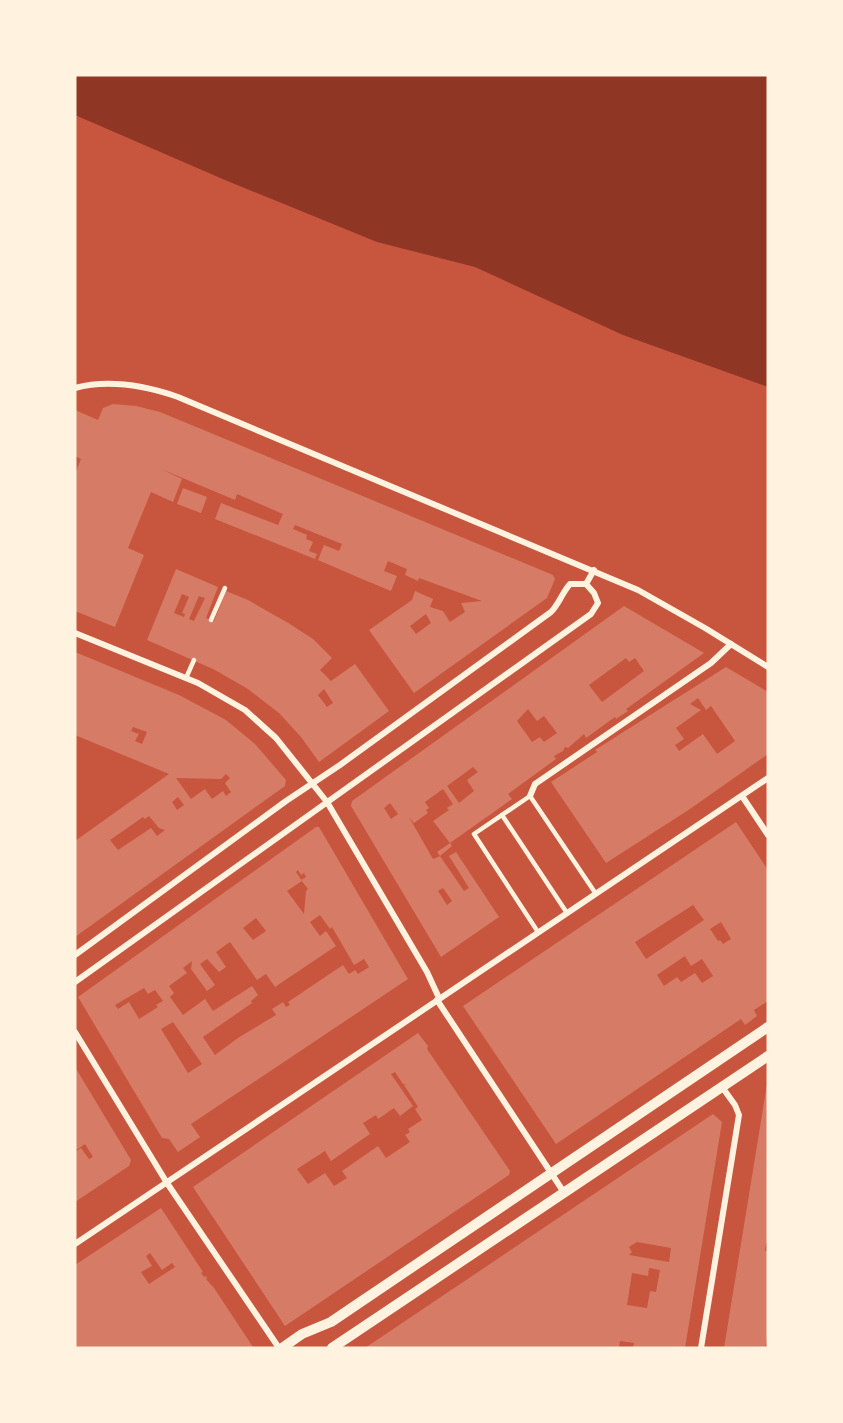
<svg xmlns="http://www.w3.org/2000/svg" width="843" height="1423" viewBox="0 0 843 1423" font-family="'Asap Condensed',sans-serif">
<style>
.water{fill:#8f3625}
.building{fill:#d67c66;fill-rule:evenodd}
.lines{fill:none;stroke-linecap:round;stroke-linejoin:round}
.service{stroke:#fff3e0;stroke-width:4.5}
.minor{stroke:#fff3e0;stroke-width:6}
.tertiary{stroke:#fff3e0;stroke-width:10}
</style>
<rect width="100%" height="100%" fill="#c8553d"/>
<!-- water -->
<polygon class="water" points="75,75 768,75 768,387 623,335 475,267 377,242 225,180 75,115"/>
<!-- building -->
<g class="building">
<path d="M113,404L136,406L160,412L553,575L555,579L547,598L414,693L369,630L412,600L415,591L433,599L430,607L443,611L450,622L465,612L461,603L482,601L419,578L418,581L405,575L407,569L388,561L384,571L397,576L391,591L362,579L318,560L324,545L339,551L342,544L295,525L293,529L307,535L306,539L313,542L309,551L317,554L315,559L215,519L221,503L278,525L283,514L237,494L235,500L161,469L182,479L173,502L151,492L128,548L144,555L115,627L75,611V474L81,459L75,456V410L98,420L103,408ZM426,614L431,623L416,634L410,626Z"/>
<polygon points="183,488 207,497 201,513 177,504"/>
<path d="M176,569L218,587L206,618L214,621L226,591L248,600L290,624L313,639L332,658L320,670L331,681L355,664L389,711L319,762L301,737L279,713L248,689L215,670L147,640ZM182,594L189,597L182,613L185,614L184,617L174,613ZM199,596L205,598L194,621L189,619ZM324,689L333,703L327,707L318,695Z"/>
<path d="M624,606L704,653L629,707L626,709L628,711L616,719L615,717L586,738L584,734L568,748L565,747L563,751L554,756L556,759L508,794L512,799L450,843L433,821L449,810L447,808L453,804L443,789L425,802L429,808L426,810L428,813L414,823L409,817L433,859L440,856L464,891L469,888L449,856L456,852L499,917L441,957L351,806L352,801ZM626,658L629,662L635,658L644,671L602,702L589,685ZM528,709L537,721L544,716L557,733L544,742L540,737L532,742L517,721ZM473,767L478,772L467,780L474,791L459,803L447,786ZM390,803L398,814L391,819L384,808ZM443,888L452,901L447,905L438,891Z"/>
<path d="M75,652L179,695L226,720L255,744L286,780L285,786L75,937V841L169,774L75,735ZM133,727L147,732L142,744L135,741L139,734L131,731ZM226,774L230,778L225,783L231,792L226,796L223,791L212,799L205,789L191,799L176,778L221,779ZM178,797L184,805L177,810L172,802ZM149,816L159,828L165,830L157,836L151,828L118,850L110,840L143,817L145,819Z"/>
<path d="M726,667L768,692V754L690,809L606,863L551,782L597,752L595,750ZM698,698L706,710L711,706L735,741L717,754L703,734L679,751L675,745L684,739L676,728L701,710L690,704Z"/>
<path d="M736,822L768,870V1001L754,1010L757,1016L745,1025L741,1019L556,1144L463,1006ZM693,905L704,920L646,959L635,942ZM721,922L731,939L723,944L720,940L718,941L710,929ZM685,956L691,966L702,959L713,976L702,983L695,973L681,982L677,977L664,986L657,975Z"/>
<path d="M316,827H319L408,979L191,1124L200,1137L178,1152L169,1139L162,1138L78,997ZM298,870L301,875L304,873L306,877L301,880L308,889L306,891L304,914L287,891L302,881L296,872ZM320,915L330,929L332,927L354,965L364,959L369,967L358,974L355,970L349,974L343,965L288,1002L290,1005L286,1007L283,1002L272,1009L276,1015L238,1038L215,1055L203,1037L252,1003L251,1001L258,995L252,986L213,1011L205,999L183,1015L170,997L174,993L169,986L187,973L183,968L192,961L191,969L207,991L215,985L200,964L207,959L219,972L226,967L216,952L230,942L257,980L266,974L275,987L336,946L326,931L320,936L310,922ZM256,918L266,931L253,940L243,928ZM144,988L148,994L155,990L163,1001L156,1005L158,1007L139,1019L129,1002L118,1009L115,1005ZM173,1022L202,1064L188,1073L161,1029Z"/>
<polygon points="450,843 452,846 440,856 437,852"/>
<path d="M418,1033L428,1046L427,1049L510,1171L509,1175L285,1326L193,1187ZM395,1072L403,1084H406L404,1085L418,1107L415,1109L422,1120L408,1129L410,1132L405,1135L410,1142L386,1158L378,1146L342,1171L347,1178L334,1186L325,1173L308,1184L297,1169L325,1151L331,1161L370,1134L363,1123L376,1115L378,1119L394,1108L400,1116L413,1106L391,1074Z"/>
<polygon points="75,1067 131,1160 129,1166 75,1202 75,1152 81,1148 89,1159 93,1157 85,1144 75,1151"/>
<polygon points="767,1084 768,1244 766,1243 765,1251 768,1251 768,1332 765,1348 724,1348"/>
<path d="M713,1114L722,1122L685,1348H633L634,1343L620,1341L619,1348H365ZM637,1242L671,1248L669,1262L629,1255L632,1252L629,1247ZM649,1268L660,1270L656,1292L650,1291L647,1308L627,1305L632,1273L648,1276Z"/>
<path d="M161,1208L203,1272L201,1273L204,1277L206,1276L207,1278L206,1279L214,1288L253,1347L251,1348H75V1265ZM150,1253L162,1270L172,1263L175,1267L149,1284L141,1272L152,1266L146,1256Z"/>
</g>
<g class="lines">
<!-- service -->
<g class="service">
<polyline points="211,620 225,588"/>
<polyline points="186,678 194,660"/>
<polyline points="502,815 567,913"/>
<polyline points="538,932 474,834 530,796 596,894"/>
</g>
<!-- minor -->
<g class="minor">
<path d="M75,388C109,379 146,386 178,397L638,590L705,628L768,667"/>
<polyline points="75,633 198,683 245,710 276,738 327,802 427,972 439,998"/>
<polyline points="530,796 535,784 711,663 731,644"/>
<polyline points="742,796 768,835"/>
<path d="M75,955L286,801L340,765L551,612C559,604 562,593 570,584H586"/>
<polyline points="75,982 591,614 598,603 594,593 586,584 594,570"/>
<polyline points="437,1000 563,1191"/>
<polyline points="75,1032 167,1183 279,1348"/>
<polyline points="75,1244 768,778"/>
<polyline points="701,1348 739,1115 735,1105 722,1087"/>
</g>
<!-- tertiary -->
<g class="tertiary">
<polyline points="282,1348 302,1334 331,1322 362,1301 768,1027"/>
<polyline points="332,1348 768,1056"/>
</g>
</g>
<!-- border -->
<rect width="843" height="1423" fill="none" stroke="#fff3e0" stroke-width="153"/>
</svg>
